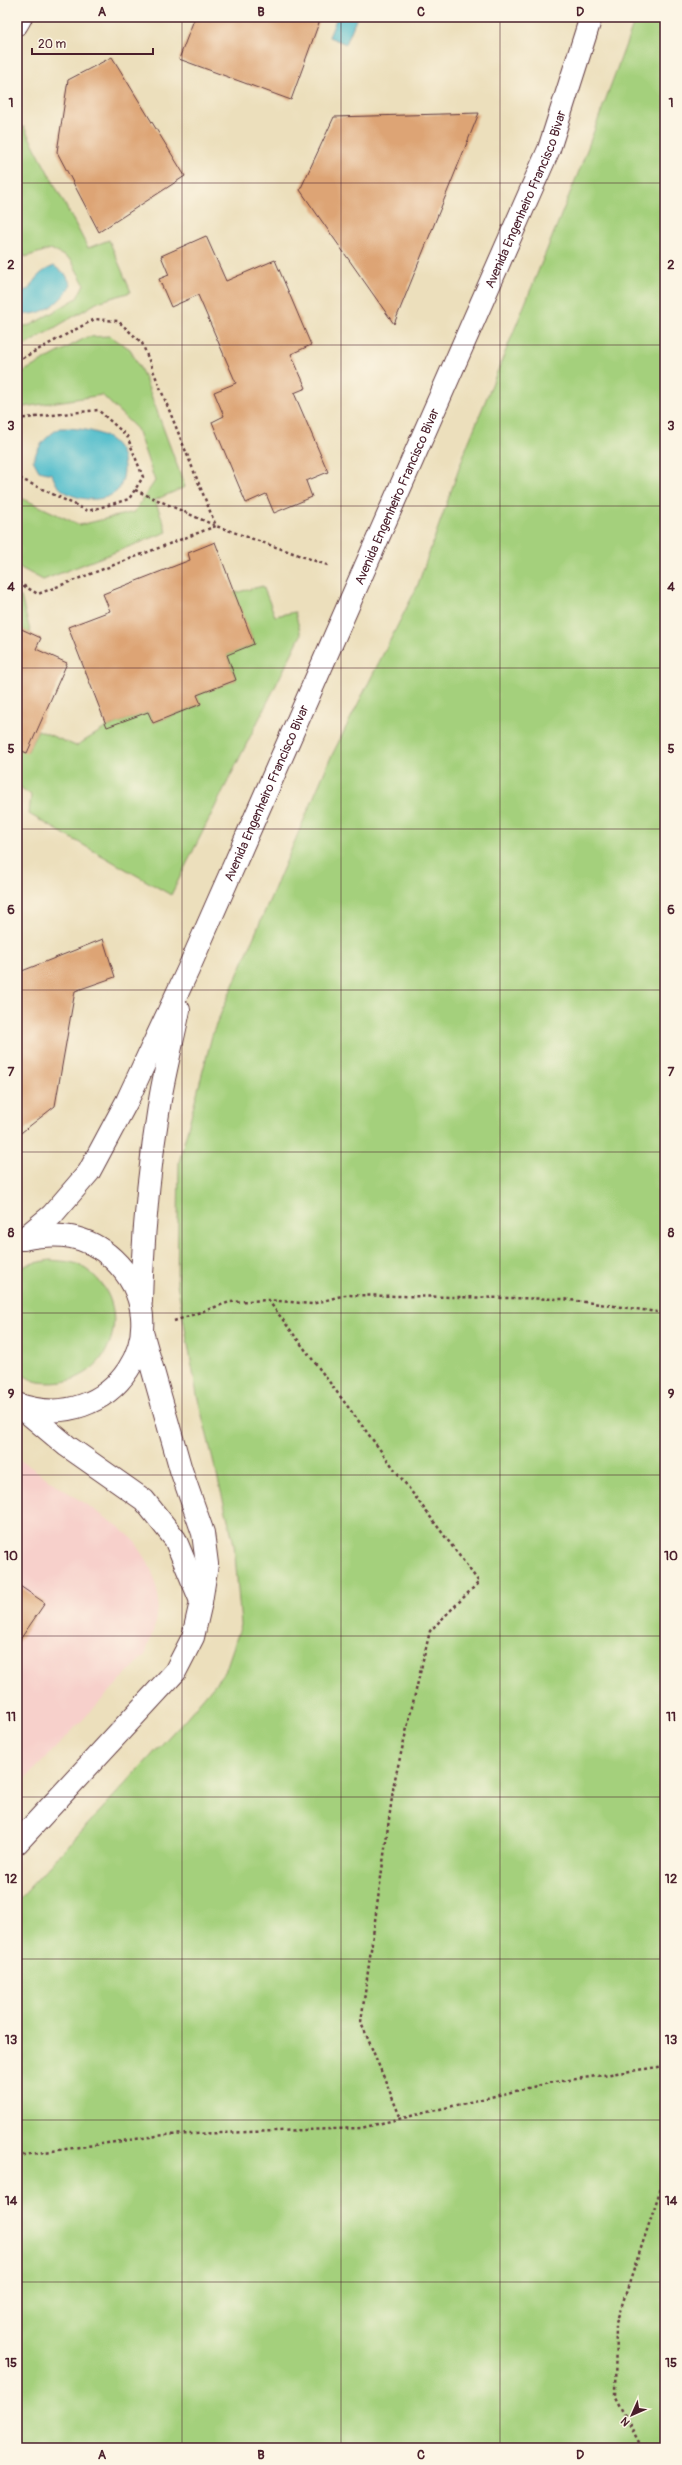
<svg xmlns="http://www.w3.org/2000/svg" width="682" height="2465" viewBox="0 0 682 2465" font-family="Pangolin,sans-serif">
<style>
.built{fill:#f7d0cb}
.green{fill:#a4d07c;stroke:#777854}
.water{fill:#52becc;stroke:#4e6e7c}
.building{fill:#dda475}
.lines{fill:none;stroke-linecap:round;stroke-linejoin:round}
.minor-casing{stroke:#623c41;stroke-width:24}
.tertiary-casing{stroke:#623c41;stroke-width:24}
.path{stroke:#623c41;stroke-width:2.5;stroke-dasharray:3 3;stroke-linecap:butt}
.minor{stroke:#fff;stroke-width:22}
.tertiary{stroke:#fff;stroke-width:22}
.grid{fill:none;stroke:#4a1f2b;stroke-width:1;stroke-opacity:0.55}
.labels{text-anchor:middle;stroke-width:3;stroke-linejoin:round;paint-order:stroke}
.street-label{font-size:13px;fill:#4a1f2b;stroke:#fcf5e5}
.neatline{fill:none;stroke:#4a1f2b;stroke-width:1.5}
.grid-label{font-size:13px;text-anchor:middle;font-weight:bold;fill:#4a1f2b}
</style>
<rect width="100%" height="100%" fill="#fcf5e5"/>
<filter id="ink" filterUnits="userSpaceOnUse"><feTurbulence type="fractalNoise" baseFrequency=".025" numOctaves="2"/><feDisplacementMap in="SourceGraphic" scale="8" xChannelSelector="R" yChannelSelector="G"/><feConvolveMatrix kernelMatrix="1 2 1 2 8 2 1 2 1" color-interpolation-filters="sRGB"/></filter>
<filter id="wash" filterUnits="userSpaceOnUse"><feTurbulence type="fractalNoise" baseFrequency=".012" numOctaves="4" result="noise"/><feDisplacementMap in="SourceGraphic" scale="16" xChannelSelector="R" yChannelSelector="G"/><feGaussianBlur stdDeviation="0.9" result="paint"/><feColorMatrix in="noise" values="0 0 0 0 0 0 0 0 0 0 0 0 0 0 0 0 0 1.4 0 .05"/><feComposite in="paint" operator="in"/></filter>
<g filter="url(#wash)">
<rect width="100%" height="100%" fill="#ecdfbc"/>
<!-- built -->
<polygon class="built" points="17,1458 118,1526 134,1540 148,1562 155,1580 159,1601 156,1622 145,1655 17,1788"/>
<!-- green -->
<g class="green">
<polygon points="636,17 665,17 665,2448 17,2448 17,1901 187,1717 225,1672 241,1625 234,1544 197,1395 177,1283 179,1162 213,1032 330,759 417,587 467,446 581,166"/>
<polygon points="24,127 88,248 109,240 131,292 98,302 17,350 17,327 31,325 77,298 84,284 71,260 51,249 25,257 17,240 17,128"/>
<polygon points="110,336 130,349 144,376 185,487 155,500 167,532 43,580 17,566 17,496 80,525 134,512 155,481 137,429 102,395 17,408 17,375 87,337"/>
<polygon points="263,586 275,616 295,612 301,635 171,895 29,814 31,795 17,785 17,749 27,753 38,730 76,746 107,727 148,712 153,723 200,705 197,695 236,680 227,655 254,644 234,593"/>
<polygon points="17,595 21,597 31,634 17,627"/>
<path d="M50,1260C58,1261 70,1261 77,1264C143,1297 114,1393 39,1382C32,1381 24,1375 17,1372V1270L29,1264Z"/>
</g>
<!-- water -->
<g class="water">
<polygon points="337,17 357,17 346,44 329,37"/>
<path d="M54,266L66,275L71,285C59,305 41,317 17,314V293L29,289C35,278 41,271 54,266Z"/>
<path d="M60,428C87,428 124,433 124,468C124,475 122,486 117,491C101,505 70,500 57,485C55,482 53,477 52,474L39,471L33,460C39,445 46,436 60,428Z"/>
</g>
<g id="blocks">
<!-- building -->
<g class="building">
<polygon points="195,17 321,17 291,100 179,59"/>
<polygon points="112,57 185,176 99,232 57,152 68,80"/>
<polygon points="479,113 394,324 300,190 334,117"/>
<polygon points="206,236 226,281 275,260 311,345 291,354 306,388 294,393 328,472 306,481 312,497 274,513 266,494 246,503 212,422 224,416 214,392 236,383 198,295 171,307 159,279 169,275 161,256"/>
<polygon points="215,542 254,644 227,655 236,680 197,695 201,704 153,723 148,712 107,727 68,627 110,611 103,594 190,560 188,553"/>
<polygon points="17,627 41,638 36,649 67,663 27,753 17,749"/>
<polygon points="103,939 115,977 75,991 55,1106 17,1136 17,973"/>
<polygon points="17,1584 45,1603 17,1644"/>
</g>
</g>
</g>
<g filter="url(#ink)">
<use href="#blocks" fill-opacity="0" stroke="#623c41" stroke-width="1"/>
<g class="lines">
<!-- minor casing -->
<g class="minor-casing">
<g id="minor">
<polyline points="17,24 21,17"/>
<polyline points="142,1332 181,1470 203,1533 207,1564 201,1602"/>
<polyline points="17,1404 67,1446 144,1500 175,1539 201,1601"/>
</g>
</g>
<!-- tertiary casing -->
<g class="tertiary-casing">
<g id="tertiary">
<path id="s1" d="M23,1239L52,1215L89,1172L127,1101L188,970L549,149L591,17"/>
<path d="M141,1301C143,1233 149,1167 160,1100C165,1070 173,1040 179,1010"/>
<path d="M17,1404C113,1438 185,1327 113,1259C87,1234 57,1232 23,1239"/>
<polyline points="17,1843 175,1672 193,1637 201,1602"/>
</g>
</g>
<!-- path -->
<g class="path">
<polyline points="17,361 95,319 118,321 142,343 216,526 38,594 17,582"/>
<polyline points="17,419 98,410 127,436 143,477 129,499 88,511 17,477"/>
<polyline points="135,490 216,526 330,566"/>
<polyline points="268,1300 479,1582 430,1631 394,1783 361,2022 401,2119"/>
<polyline points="174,1321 230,1302 268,1300 312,1304 345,1295 563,1299 665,1313"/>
<polyline points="17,2156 164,2135 361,2128 549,2083 665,2066"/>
<polyline points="642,2448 615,2397 616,2323 665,2176"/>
</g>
<!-- minor -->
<use href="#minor" class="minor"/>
<!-- tertiary -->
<use href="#tertiary" class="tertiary"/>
</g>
</g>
<!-- grid -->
<path class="grid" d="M182,17V2448M341,17V2448M500,17V2448M17,183H665M17,345H665M17,506H665M17,668H665M17,829H665M17,990H665M17,1152H665M17,1313H665M17,1475H665M17,1636H665M17,1797H665M17,1959H665M17,2120H665M17,2282H665"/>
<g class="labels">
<!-- street labels -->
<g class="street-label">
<text dy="5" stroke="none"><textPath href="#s1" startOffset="1161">Avenida Engenheiro Francisco Bivar</textPath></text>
<text dy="5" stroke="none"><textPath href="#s1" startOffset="837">Avenida Engenheiro Francisco Bivar</textPath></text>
<text dy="5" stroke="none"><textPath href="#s1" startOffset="513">Avenida Engenheiro Francisco Bivar</textPath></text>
</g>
</g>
<!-- margin -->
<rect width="682" height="2465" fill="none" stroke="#fcf5e5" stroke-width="44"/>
<!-- north arrow -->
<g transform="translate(632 2415) rotate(225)" stroke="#fcf5e5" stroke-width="3" paint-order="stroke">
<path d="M0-3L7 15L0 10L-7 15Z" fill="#4a1f2b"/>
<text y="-6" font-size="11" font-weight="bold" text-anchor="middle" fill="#4a1f2b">N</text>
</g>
<!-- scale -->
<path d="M32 48v6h121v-6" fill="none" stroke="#4a1f2b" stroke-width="2"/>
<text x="38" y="48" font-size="12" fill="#4a1f2b" stroke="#fcf5e5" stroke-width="3" paint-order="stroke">20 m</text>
<rect x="22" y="22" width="638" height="2421" class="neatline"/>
<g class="grid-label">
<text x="102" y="16">A</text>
<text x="261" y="16">B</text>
<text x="421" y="16">C</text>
<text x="580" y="16">D</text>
<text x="11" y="107">1</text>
<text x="671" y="107">1</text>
<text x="11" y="269">2</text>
<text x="671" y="269">2</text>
<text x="11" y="430">3</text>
<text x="671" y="430">3</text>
<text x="11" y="591">4</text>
<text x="671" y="591">4</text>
<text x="11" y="753">5</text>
<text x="671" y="753">5</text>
<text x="11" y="914">6</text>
<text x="671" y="914">6</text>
<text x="11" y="1076">7</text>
<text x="671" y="1076">7</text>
<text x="11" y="1237">8</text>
<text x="671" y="1237">8</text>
<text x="11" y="1398">9</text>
<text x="671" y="1398">9</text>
<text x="11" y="1560">10</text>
<text x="671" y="1560">10</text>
<text x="11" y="1721">11</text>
<text x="671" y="1721">11</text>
<text x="11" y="1883">12</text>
<text x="671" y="1883">12</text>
<text x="11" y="2044">13</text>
<text x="671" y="2044">13</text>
<text x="11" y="2205">14</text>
<text x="671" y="2205">14</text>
<text x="11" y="2367">15</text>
<text x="671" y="2367">15</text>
<text x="102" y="2459">A</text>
<text x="261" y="2459">B</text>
<text x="421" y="2459">C</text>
<text x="580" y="2459">D</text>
</g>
</svg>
